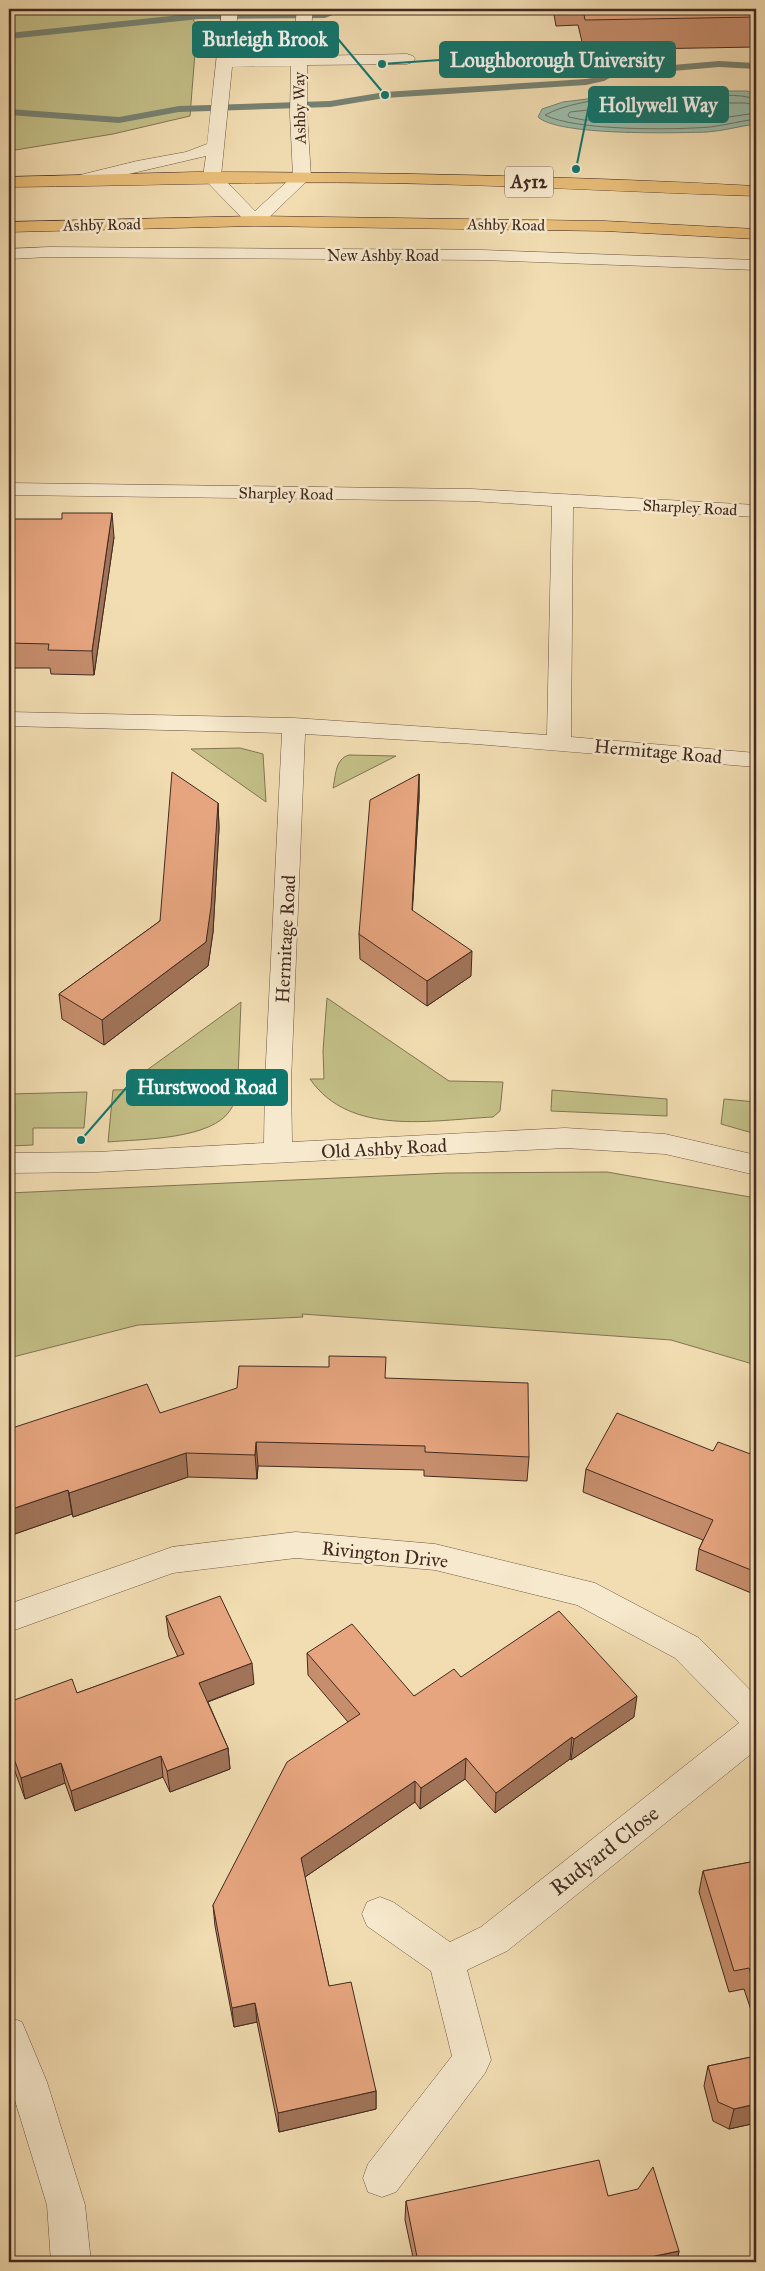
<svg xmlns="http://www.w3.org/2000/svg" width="765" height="2271" viewBox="0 0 765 2271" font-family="'IM FELL Great Primer',serif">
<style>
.green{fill:#c3bf87;stroke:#827454}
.water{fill:#9bbcaa;stroke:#778273}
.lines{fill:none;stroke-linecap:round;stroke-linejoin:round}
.shore{stroke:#6e7365;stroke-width:1}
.stream{fill:#778273;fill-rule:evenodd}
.minor-casing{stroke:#6e5744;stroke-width:1}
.major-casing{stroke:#422a20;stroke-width:1}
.minor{fill:#f7e9cd;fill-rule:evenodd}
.major{fill:#e9be79;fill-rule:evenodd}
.wall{fill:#c68e6d;stroke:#422a20}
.shaded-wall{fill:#a17459;stroke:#422a20}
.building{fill:#e6a57f;stroke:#422a20}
.labels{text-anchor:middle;stroke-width:5;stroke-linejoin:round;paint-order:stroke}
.far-street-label{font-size:16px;fill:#422a20;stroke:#f7e9cd}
.shield{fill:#f7e9cd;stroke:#786354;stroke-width:1}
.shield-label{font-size:18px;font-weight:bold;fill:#422a20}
.street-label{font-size:19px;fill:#422a20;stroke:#f7e9cd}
.near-street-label{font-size:22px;fill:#422a20;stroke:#f7e9cd}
.leader{fill:none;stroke:#0f766e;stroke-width:2}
.callout-dot{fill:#0f766e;stroke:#f7e9cd;stroke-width:2}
.callout{fill:#0f766e;stroke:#0f766e;stroke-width:2}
.callout-label{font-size:20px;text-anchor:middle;font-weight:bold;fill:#fff}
</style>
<rect width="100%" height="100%" fill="#f2ddb2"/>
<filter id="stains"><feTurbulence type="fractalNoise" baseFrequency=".004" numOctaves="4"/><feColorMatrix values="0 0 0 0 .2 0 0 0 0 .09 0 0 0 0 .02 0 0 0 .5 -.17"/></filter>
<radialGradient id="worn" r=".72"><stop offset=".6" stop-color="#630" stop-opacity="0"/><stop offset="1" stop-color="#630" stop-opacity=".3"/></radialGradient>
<!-- green -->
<g class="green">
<polygon points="32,9 188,9 197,27 190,116 113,134 9,151 9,12"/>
<polygon points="240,748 263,754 266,802 191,749"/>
<path d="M349,755L396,756L333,788C336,775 335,759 349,755Z"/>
<path d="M327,998L449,1081L503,1082L500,1111L493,1117C432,1120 350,1137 310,1079H324L323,1051Z"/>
<polygon points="241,1002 238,1077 136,1078"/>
<path d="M236,1087C235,1094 235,1103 231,1109C213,1140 140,1139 108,1142L113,1090Z"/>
<polygon points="552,1090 667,1099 667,1116 551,1111"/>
<polygon points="87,1092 84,1128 33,1128 33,1145 9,1146 9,1094"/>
<polygon points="724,1099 756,1102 756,1134 721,1124"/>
<polygon points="607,1172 756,1198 756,1365 671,1340 302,1314 303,1317 138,1325 9,1358 9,1193 447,1173"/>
</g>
<!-- water -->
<path class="water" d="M651,91H747L756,94V124C740,126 723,131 707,132C675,133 558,136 538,117L542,109L563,102Z"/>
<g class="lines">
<!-- shore -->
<g class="shore">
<path d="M756,99C737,93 715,96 695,96C650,97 585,94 545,115C575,131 674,130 710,127C726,125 741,121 756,119"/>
<polyline points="756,105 745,103 652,103 570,112 568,115 569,117 584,120 708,120 756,113"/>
</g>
<!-- stream -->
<g class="stream">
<polygon points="335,9 348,9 325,18 199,19 9,39 9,33 199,13 324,12"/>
<polygon points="719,61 756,63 756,69 719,67 638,74 623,71 604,81 586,85 385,98 330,107 179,112 119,123 9,115 9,109 119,117 179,106 330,101 385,92 586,79 598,77 608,70 622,65 638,68"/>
</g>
<!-- minor casing -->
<g class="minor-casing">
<g id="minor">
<path d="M222,9H238L233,57L292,56L297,9H313L308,56L407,54L413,56L415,59L413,62L407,64L307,65V114L311,177L261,225H249L206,181L203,177L206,156L86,184L80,183L77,179L80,175L137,161L186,152L207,144ZM291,66L290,114L293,176L255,211L221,176L232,67Z"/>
<polygon points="49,247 482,250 756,260 756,270 482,260 49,257 9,259 9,249"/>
<polygon points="9,483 472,489 756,505 756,517 573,507 571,737 756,753 756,767 476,744 305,734 291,1082 292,1142 565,1128 665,1134 756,1155 756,1175 665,1154 565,1148 97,1172 9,1173 9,1153 97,1152 264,1143 265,1082 282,733 9,726 9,712 294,718 547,735 552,506 472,501 9,495"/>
<polygon points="296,1532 435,1544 595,1583 699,1638 756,1696 756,1750 507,1951 467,1970 491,2060 485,2073 396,2192 382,2197 368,2192 363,2178 368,2164 452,2056 431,1971 367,1926 362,1914 367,1902 380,1897 393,1902 450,1942 481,1927 739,1723 675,1658 577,1605 435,1570 296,1558 173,1573 9,1632 9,1604 161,1551 172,1547"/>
<polygon points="9,2017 22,2022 47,2082 85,2205 91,2262 51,2262 47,2205 9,2081"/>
</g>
</g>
<!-- major casing -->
<g class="major-casing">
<g id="major">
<path d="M196,172C383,172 569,176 756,186V196C632,192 507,185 383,183C258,181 133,186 9,187V177Z"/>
<polygon points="255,216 605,221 756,229 756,239 605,231 255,226 9,232 9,222"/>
</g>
</g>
<!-- minor -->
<use href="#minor" class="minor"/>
<!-- major -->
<use href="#major" class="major"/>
</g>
<!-- wall -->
<g class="wall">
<polygon points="553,9 756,9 756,47 584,50 578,25 556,26"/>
<polygon points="9,519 114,537 94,675 51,674 50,668 9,668"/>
<polygon points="419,774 419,798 412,911 471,976 427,1006 360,959 359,934"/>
<polygon points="218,803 219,828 213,932 208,966 104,1045 62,1019 59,994 160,921"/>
<polygon points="386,1378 529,1457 527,1481 424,1476 424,1470 258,1466 257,1479 188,1477 73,1517 72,1514 9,1536 160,1413"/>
<polygon points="713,1451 756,1456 756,1595 696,1570 699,1549 703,1540 583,1492 586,1469"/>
<polygon points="166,1616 254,1684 208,1702 228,1748 230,1769 170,1792 163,1777 75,1811 65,1783 25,1799 9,1755 9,1702 77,1693 178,1657 169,1637"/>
<polygon points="307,1653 414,1696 461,1677 634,1717 571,1760 570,1759 495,1813 465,1779 420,1809 415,1802 305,1877 329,1986 376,2091 376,2109 279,2132 257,2022 234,2027 215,1926 213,1905 348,1722 308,1675"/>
<polygon points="756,1861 756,2025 744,1989 729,1992 699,1892 703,1871"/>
<polygon points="756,2056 756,2123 729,2129 713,2121 704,2086 708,2066"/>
<polygon points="608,2196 679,2251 677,2262 414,2262 405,2220 406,2201"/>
</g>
<!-- shaded-wall -->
<g class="shaded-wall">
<polygon points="112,513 114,537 94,675 92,651"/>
<polygon points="419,774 419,798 411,935 412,910"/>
<polygon points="218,803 219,828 213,932 208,966 104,1045 102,1020 206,942"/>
<polygon points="472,951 471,976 427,1006 427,981"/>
<polygon points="256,1442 258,1466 257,1479 255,1455"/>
<polygon points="186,1453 188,1477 73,1517 69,1493"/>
<polygon points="68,1490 72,1514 9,1536 9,1510"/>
<polygon points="252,1663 254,1684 201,1704 199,1683"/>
<polygon points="637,1696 634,1717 571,1760 574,1739"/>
<polygon points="572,1737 570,1759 495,1813 496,1793"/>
<polygon points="228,1748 230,1769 170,1792 167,1771"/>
<polygon points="161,1756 163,1777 75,1811 71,1791"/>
<polygon points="466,1758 465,1779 420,1809 421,1788"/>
<polygon points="61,1763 65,1783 25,1799 21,1778"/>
<polygon points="415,1781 415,1802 302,1879 301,1858"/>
<polygon points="255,2003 257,2022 234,2027 232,2008"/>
<polygon points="376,2091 376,2109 279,2132 278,2113"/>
<polygon points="756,2104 756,2123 729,2129 734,2109"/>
<polygon points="679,2251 677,2262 626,2262"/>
</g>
<!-- building -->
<g class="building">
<polygon points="583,9 756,9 756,17 585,20"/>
<polygon points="62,513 112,513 92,651 48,650 49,644 9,643 9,519 62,519"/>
<polygon points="172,772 218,803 211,907 206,942 102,1020 59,994 160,921"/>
<polygon points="419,774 412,910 472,951 427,981 359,934 370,800"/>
<polygon points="329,1356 386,1357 385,1378 528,1383 529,1457 425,1452 425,1446 256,1442 255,1455 186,1453 69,1493 68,1490 9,1510 9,1429 147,1384 160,1413 237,1388 239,1366 329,1367"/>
<polygon points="617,1413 713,1451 718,1442 756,1456 756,1572 699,1549 713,1520 586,1469"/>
<polygon points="220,1596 252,1663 199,1683 228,1748 167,1771 161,1756 71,1791 61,1763 21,1778 9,1745 9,1702 72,1679 77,1693 184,1654 166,1616"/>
<polygon points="559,1611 637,1696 574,1739 572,1737 496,1793 466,1758 421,1788 415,1781 301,1858 329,1986 351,1982 376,2091 278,2113 255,2003 232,2008 213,1905 287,1762 360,1714 307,1653 352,1624 414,1696 454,1669 461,1677"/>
<polygon points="756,1861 756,1990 749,1968 734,1971 703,1871"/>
<polygon points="756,2056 756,2104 734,2109 718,2102 708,2066"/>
<polygon points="599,2160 608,2196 638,2189 653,2167 679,2251 626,2262 418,2262 406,2201"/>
</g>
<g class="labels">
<!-- far-street labels -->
<g class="far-street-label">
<text transform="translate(299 108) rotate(-91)" y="6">Ashby Way</text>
<text transform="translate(102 224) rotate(-1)" y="6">Ashby Road</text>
<text transform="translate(506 224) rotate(1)" y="6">Ashby Road</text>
<text x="383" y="261">New Ashby Road</text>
<text transform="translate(286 493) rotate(1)" y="6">Sharpley Road</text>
<text transform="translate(690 507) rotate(3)" y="6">Sharpley Road</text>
</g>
<!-- shield labels -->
<rect class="shield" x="505" y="166.5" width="48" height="31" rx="4"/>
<g class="shield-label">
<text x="529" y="188">A512</text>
</g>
<!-- street labels -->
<g class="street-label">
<text transform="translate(658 751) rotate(5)" y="7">Hermitage Road</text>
<text transform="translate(285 939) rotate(-87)" y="7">Hermitage Road</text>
<text transform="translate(384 1148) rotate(-3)" y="7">Old Ashby Road</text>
<text transform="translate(385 1554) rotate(6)" y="7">Rivington Drive</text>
</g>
<!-- near-street labels -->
<g class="near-street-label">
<text transform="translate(604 1850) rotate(-38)" y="8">Rudyard Close</text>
</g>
</g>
<!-- callouts -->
<path class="leader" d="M385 95L338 39M382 64L440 60M576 169L589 105M81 1140L127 1087"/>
<g class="callout-dot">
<circle cx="385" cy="95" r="5"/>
<circle cx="382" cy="64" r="5"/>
<circle cx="576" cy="169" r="5"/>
<circle cx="81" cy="1140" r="5"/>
</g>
<g class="callout">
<rect x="193" y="22" width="145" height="35" rx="5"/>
<rect x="440" y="42" width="235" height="35" rx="5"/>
<rect x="589" y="87" width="139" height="35" rx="5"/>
<rect x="127" y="1070" width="160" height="35" rx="5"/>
</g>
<g class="callout-label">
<text x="265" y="46">Burleigh Brook</text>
<text x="557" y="67">Loughborough University</text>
<text x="658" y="112">Hollywell Way</text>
<text x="207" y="1094">Hurstwood Road</text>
</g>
<!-- margin -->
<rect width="765" height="2271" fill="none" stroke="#f2ddb2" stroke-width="30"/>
<rect x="10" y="10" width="745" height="2251" fill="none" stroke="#422a20" stroke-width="2.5"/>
<rect x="15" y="15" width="735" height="2241" fill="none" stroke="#422a20"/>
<rect width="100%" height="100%" filter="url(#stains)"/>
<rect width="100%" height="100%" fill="url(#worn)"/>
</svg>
